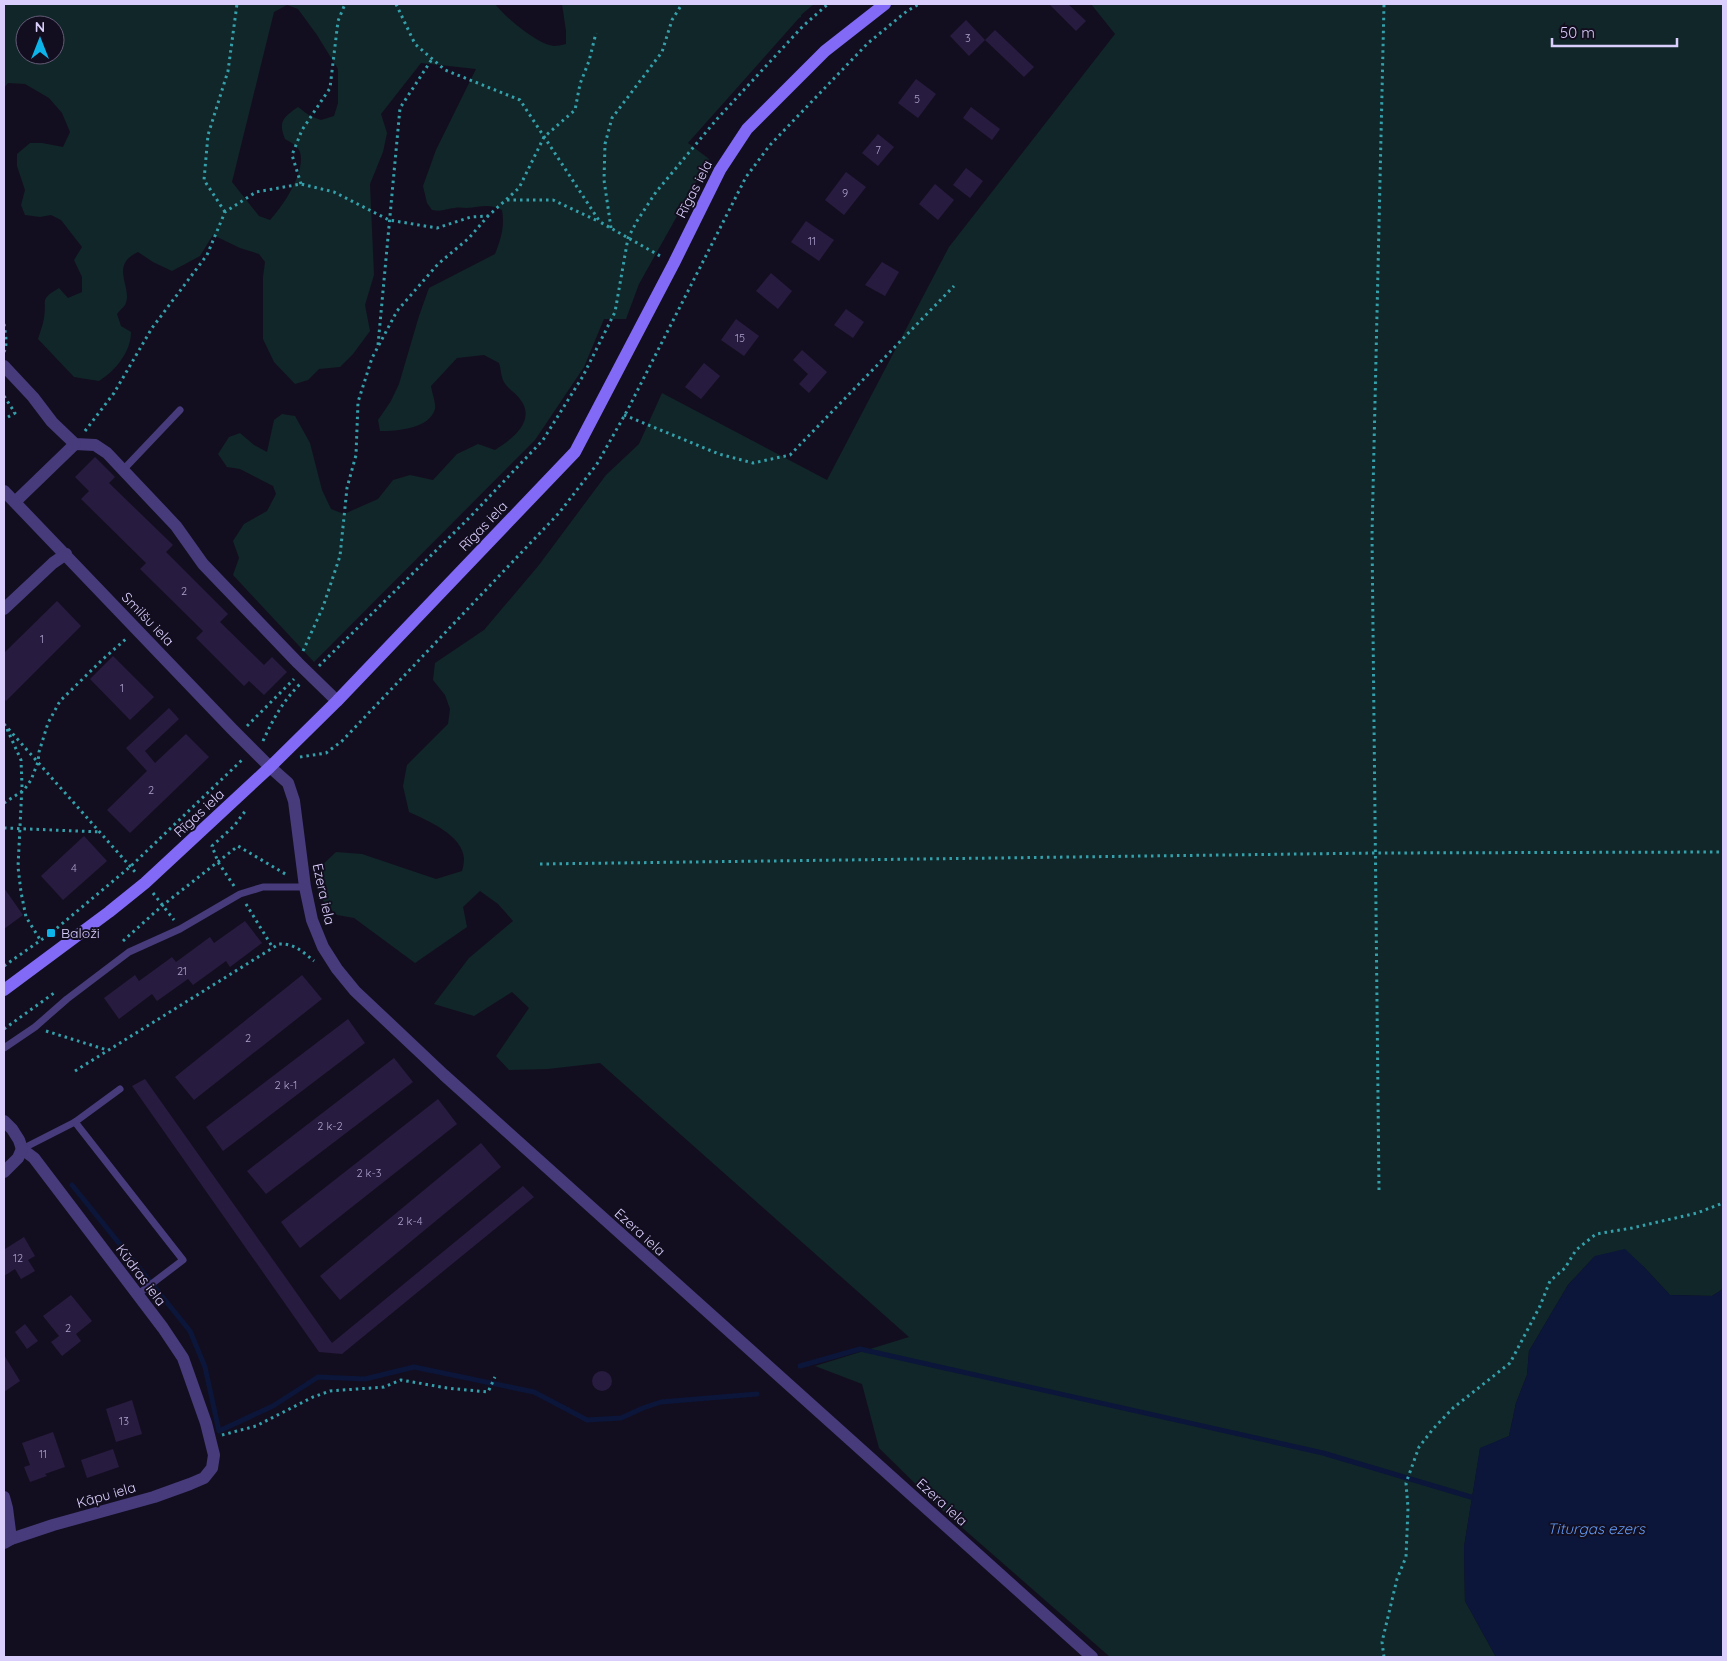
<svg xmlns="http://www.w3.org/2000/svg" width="1727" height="1661" viewBox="0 0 1727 1661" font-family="Quicksand,sans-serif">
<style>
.green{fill:#112628;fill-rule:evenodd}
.water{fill:#0b163a}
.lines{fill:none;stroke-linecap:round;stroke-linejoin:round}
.stream{stroke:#0b163a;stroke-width:5}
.building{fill:#271b3f}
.path{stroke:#34a0ab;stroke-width:3;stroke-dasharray:2.5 4;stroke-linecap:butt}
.lane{stroke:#473b7b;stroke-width:7}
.street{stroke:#473b7b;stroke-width:12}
.secondary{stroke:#826af7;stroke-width:12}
.poi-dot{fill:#0cb4ea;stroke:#130e1f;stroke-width:2}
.labels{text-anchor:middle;stroke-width:4;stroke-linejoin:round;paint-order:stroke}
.number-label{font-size:11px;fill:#ada1cd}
.street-label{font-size:14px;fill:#dacefc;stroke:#130e1f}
.poi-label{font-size:14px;fill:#dacefc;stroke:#130e1f;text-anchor:start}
.water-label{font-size:15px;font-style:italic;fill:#629cf7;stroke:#130e1f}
</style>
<rect width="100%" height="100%" fill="#130e1f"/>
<!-- green -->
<g class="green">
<path d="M4,4H495C505,17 538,45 554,46C557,46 562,45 566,44V31L562,4H814L801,15V17L799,18L688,143L709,159L639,284L626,319H604L584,367L535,440L314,662L233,575L239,558L233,541L244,524L267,511L276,494L273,486L240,469L227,467L218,454L229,437L240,433L254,445L267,452L274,420L282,414L295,416L310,443L322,490L331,509L344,514L378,499L393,480L410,475L433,480L457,454L478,444L495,450C512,439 537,421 520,399C516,393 507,388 504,382C501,377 501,369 499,363L484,355L457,358L431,386C432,393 436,403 435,409C429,429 397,431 380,431L378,420L391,401L399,384L419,316L429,288L495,254C501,239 505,226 502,210C489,203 480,207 467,208C463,208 458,207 455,208C443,209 444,212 432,210L427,203L423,186L436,150L476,69L421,63L381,114L387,133L383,152L370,184L374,275L365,305L370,331L353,354L340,367L319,369L308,380L295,384L274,362L263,339V277L265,262L259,254L240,248L213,235L200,256L172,271L153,262L138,252C108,266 134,288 125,305C123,308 119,311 117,314L121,326L131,332C131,352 115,371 99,381L74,377L38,339C40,332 43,325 44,318C47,299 39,300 59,288L68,298L82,292V277L74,260L82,247L61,220L51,215L40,217L25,215L21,205L25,190L17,166V154L30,143H42L63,147L70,132L62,113L49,98L25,84L8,83L4,88ZM287,5L298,9L317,35L338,69V103L334,116L321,120L310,116L298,107C283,117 278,122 285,139C290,142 297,145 300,152C306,172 283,206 270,220L259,216L232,182L274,12ZM25,25H55V55H25Z"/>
<path d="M1091,4H1723V1289L1712,1296L1670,1295L1643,1266L1595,1256L1568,1285L1529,1351L1527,1375L1516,1403L1509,1436L1480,1449L1464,1547L1465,1601L1496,1657H1110L942,1510L879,1448L862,1384L815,1366L909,1337L600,1063L548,1069L509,1070L496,1056L529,1008L512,992L474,1016L434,1004L469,958L513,921L498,904L480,891L463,907L467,927L415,963L354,918L337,915L325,904L318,890L317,870L336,852L362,854L436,879L462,871C463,868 464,863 464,859C463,835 428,821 409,812L403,786L407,765L448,724L450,709L445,695L433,680L435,663L484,630L539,565L606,475L639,444L662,393L827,480L949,247L1115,34Z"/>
</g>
<!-- water -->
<polygon class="water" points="1625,1249 1643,1266 1670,1295 1712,1296 1723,1289 1723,1657 1496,1657 1465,1601 1464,1547 1480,1448 1509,1436 1516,1403 1527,1375 1529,1351 1568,1285 1595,1256"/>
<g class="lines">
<!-- stream -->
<g class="stream">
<polyline points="72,1185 190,1331 205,1367 219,1431 273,1406 318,1377 365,1379 414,1367 534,1392 587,1420 621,1418 643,1408 661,1402 757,1394"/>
<polyline points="800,1366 860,1349 1323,1453 1471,1497"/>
</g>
</g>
<!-- building -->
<g class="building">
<polygon points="1049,4 1068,4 1086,21 1076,31"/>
<polygon points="966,20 985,40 969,56 950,36"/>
<polygon points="995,30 1034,67 1024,77 985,40"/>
<polygon points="916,79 936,94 918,118 898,103"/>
<polygon points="971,107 1000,129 992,140 963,118"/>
<polygon points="878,134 894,147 878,166 862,153"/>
<polygon points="966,168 983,181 970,198 953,185"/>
<polygon points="846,172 866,187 844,215 825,200"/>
<polygon points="935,184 954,200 938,220 919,204"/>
<polygon points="806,221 834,240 819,261 791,242"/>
<polygon points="882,262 899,272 885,296 865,285"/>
<polygon points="771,273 792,291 778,309 756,291"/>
<polygon points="846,309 864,322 853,338 834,325"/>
<polygon points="736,319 759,336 744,356 721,340"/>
<polygon points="802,350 827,372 809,393 799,384 808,374 793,360"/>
<polygon points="704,363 720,376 701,399 685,387"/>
<polygon points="95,457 115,477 109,483 173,545 166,552 228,614 220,622 264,665 272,657 287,672 264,695 249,681 244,686 196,638 203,631 140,569 146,563 81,499 89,491 75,477"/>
<polygon points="57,601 81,626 6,701 4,698 4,653"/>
<polygon points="113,656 154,697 130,720 90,679"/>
<polygon points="169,708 179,719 145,751 155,763 186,734 209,757 130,833 107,810 147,771 126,748"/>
<polygon points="84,836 107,861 63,900 41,876"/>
<polygon points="4,888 23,915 4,929"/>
<polygon points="245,921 262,943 230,967 226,961 193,985 188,979 157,1001 152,994 119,1019 104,998 135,975 139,981 172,957 176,962 210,937 214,943"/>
<polygon points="302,975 322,999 194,1100 175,1077"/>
<polygon points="348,1019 365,1043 223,1151 206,1127"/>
<polygon points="394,1058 413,1082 266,1194 247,1171"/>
<polygon points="145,1079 332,1343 523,1186 534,1197 342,1354 319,1352 132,1086"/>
<polygon points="438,1099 457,1124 300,1248 281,1222"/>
<polygon points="481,1143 501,1167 340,1300 320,1276"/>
<polygon points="24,1237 35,1256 28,1260 35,1271 21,1279 15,1269 4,1276 4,1246 5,1249"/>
<polygon points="71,1295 92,1321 76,1334 81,1341 62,1356 51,1342 59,1336 43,1316"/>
<polygon points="25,1324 38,1341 27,1349 15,1332"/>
<polygon points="4,1355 20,1381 4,1392"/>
<circle cx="602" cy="1381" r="10"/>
<polygon points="132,1400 142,1434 116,1442 106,1409"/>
<polygon points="53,1432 65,1467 45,1474 47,1476 30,1482 24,1467 30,1465 22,1443"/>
<polygon points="113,1449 119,1467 87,1478 81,1460"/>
</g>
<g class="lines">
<!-- path -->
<g class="path">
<polyline points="396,4 415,44 445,70 520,100 600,222 662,257"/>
<polyline points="301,184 292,155 302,130 330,88 338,21 345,4"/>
<polyline points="507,200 553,200 598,221"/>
<polyline points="225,212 204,180 208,135 228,71 237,4"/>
<polyline points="611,228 604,180 605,144 612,118 662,52 672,20 682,4"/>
<path d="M4,324C5,333 8,343 4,352"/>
<polyline points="378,345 400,108 432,59"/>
<polyline points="4,396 15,413 8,417"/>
<polyline points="624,415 719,454 753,463 790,455 954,286"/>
<polyline points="85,431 114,393 152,328 207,255 225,212 256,192 301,184 334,192 389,220 437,228 471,217 488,216 519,188 544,137 575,110 580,84 589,61 596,33"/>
<polyline points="303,651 323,607 340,556 347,488 356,455 358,402 372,358 397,311 438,264 469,238 488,216"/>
<polyline points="319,666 471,516 543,440 583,376 615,312 628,238 637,221 656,192 717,119 803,26 828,4"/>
<polyline points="4,724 136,873"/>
<polyline points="247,726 294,679"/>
<polyline points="7,729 21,760 22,786 18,867 21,892 26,917 41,941"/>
<path d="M263,741C273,719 283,701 300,684"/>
<polyline points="300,757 326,753 342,741 559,513 597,464 627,411 746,177 770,145 868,43 907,11 919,4"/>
<polyline points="4,803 24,790 31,780 38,762 39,752 48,723 60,701 103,659 127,638"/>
<polyline points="4,828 101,832"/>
<polyline points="540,864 1375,853 1723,852"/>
<polyline points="234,886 218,862 212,846 234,826 246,810"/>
<polyline points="153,893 174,920"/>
<polyline points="246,904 273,948"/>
<polyline points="123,941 163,905 238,846 287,875"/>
<polyline points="4,966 51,933 131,866 243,759"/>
<polyline points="4,1029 54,993"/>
<polyline points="46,1031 107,1050"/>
<path d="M75,1071L279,944C294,943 303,952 314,961"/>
<polyline points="1379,1190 1372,535 1384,4"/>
<polyline points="222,1435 256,1426 313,1397 330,1391 384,1387 401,1380 447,1388 488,1392 495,1377"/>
<polyline points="1384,1657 1382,1642 1397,1579 1406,1557 1408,1508 1406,1483 1419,1447 1433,1429 1453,1408 1510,1363 1540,1306 1550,1281 1565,1268 1576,1250 1596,1234 1632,1228 1697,1213 1723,1203"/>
</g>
<!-- lane -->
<g class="lane">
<polyline points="123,470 180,410"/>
<polyline points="4,1048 35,1027 67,999 129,952 180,929 240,894 263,887 305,887"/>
<polyline points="75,1122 183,1260 137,1295"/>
<polyline points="22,1149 75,1122 120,1089"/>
</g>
<!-- street -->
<g class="street">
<polyline points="4,366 33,397 52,422 75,444 95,445 107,453 176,526 203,564 298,663 337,701"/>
<polyline points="4,491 232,729 270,767 288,783 294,801 305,887 312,920 323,947 337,969 355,991 444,1075 1092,1657"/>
<polyline points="15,502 75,444"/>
<polyline points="4,609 53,563 66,554"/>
<polyline points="4,1121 12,1129 19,1140 22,1149 34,1158 163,1328 183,1358 206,1423 214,1455 212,1468 204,1478 190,1484 154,1497 53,1525 11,1539 4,1543"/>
<polyline points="4,1172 18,1158 22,1149"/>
<polyline points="4,1497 7,1508 11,1539"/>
</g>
<!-- secondary -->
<polyline class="secondary" points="4,990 109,912 145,883 270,767 337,701 575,452 674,263 720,170 747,129 825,51 885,4"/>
</g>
<!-- markers -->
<rect class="poi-dot" x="46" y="928" width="10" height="10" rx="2.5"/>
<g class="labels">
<!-- number labels -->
<g class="number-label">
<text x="968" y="42">3</text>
<text x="917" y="103">5</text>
<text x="878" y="154">7</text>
<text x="845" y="197">9</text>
<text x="812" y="245">11</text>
<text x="740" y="342">15</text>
<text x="184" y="595">2</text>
<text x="42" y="643">1</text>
<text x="122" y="692">1</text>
<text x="151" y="794">2</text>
<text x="74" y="872">4</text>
<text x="182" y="975">21</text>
<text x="248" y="1042">2</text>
<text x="286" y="1089">2 k-1</text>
<text x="330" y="1130">2 k-2</text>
<text x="369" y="1177">2 k-3</text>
<text x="410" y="1225">2 k-4</text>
<text x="18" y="1262">12</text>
<text x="68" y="1332">2</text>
<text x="124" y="1425">13</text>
<text x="43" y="1458">11</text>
</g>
<!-- street labels -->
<g class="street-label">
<text transform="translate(694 189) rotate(-63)" y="5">Rīgas iela</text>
<text transform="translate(483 526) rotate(-46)" y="5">Rīgas iela</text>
<text transform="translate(148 619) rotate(46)" y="5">Smilšu iela</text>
<text transform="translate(199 813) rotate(-43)" y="5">Rīgas iela</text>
<text transform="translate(324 894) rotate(78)" y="5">Ezera iela</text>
<text transform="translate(640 1232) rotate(42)" y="5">Ezera iela</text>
<text transform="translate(141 1275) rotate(53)" y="5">Kūdras iela</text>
<text transform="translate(106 1495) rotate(-16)" y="5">Kāpu iela</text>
<text transform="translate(942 1502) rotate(42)" y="5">Ezera iela</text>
</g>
<!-- poi labels -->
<g class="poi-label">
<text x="61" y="938">Baloži</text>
</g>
<!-- water labels -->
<g class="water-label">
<text x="1596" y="1534">Titurgas ezers</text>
</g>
</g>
<!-- border -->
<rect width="1727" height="1661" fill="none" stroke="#dacefc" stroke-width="10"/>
<!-- north arrow -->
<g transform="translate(40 40)"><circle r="24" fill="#130e1f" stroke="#635b77"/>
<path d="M0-4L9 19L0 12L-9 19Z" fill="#0cb4ea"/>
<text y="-8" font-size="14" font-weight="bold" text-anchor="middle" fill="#dacefc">N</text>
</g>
<!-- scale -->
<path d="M1552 38v8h125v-8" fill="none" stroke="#dacefc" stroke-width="2.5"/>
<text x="1560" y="38" font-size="15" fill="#dacefc" stroke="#130e1f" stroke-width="4" paint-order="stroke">50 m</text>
</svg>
